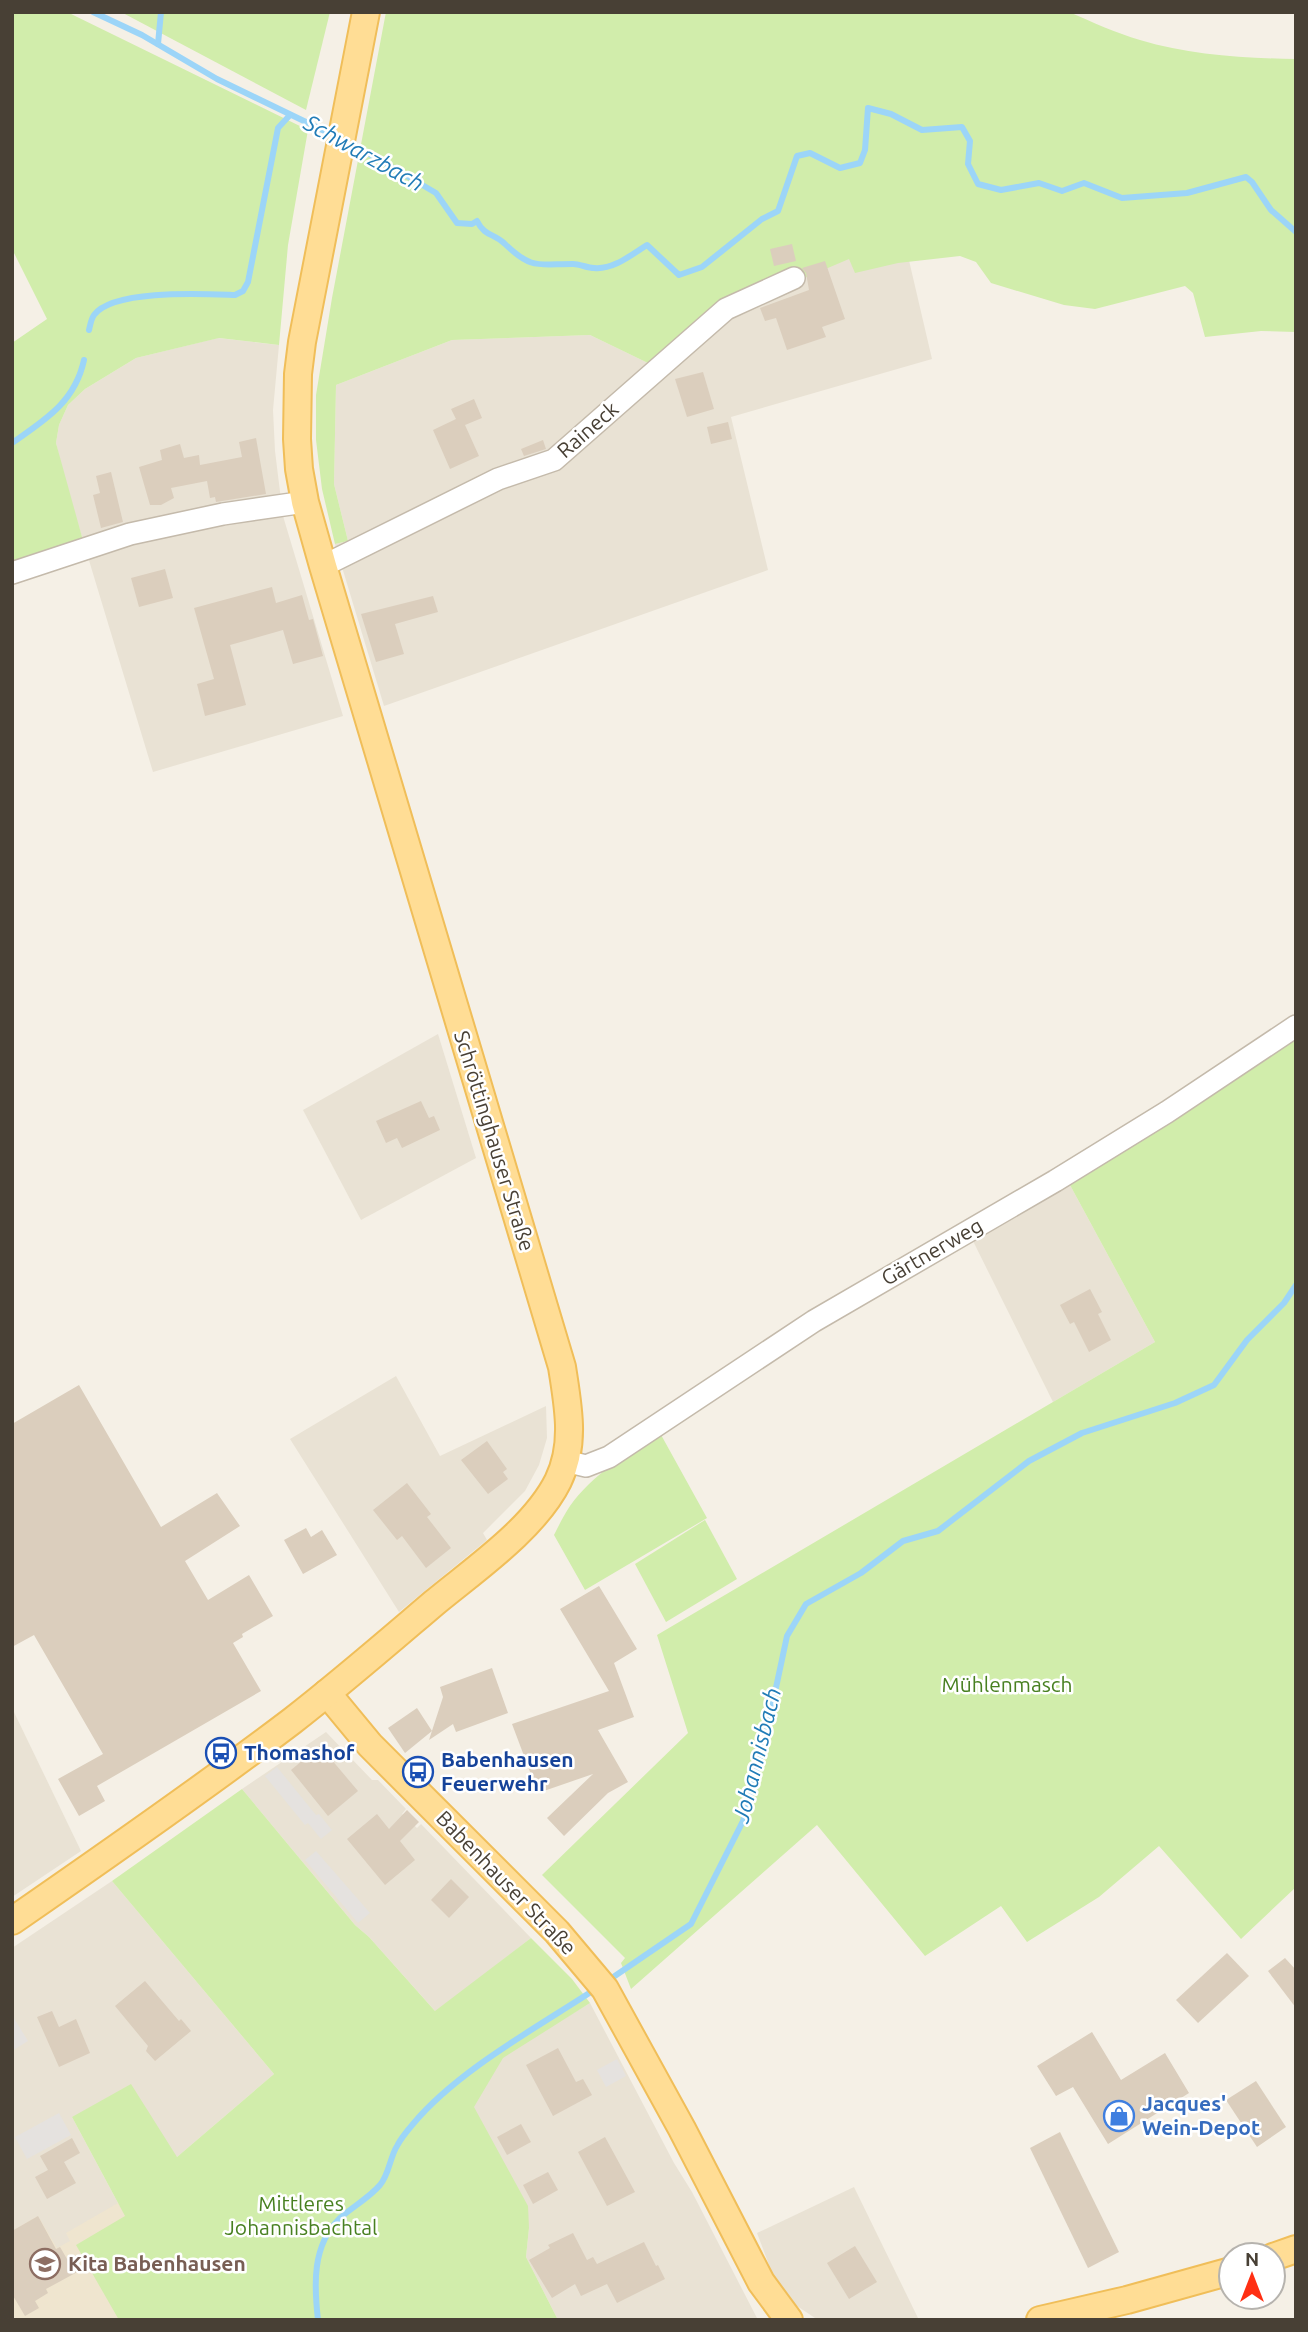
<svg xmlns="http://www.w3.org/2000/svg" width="1308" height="2332" viewBox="0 0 1308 2332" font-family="Ubuntu,sans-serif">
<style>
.residential{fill:#e9e2d4}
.education{fill:#efe5cf}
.green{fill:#d1edab}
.parking{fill:#e5e2df}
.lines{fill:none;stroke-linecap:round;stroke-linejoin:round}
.stream{stroke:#9cd5f8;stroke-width:6}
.building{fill:#dbcebd}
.minor-casing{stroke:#c4baab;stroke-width:24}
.major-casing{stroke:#f0be59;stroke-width:30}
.minor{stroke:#fff;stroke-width:21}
.major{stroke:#ffdd95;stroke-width:26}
.labels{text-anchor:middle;stroke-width:5;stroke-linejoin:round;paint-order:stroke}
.street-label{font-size:21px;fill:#484035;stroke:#fff}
.park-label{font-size:21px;fill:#488021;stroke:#fff}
.transit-label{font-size:21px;font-weight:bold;fill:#164399;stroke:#fff;text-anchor:start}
.shop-label{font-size:21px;font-weight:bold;fill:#366cbe;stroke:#fff;text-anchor:start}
.education-label{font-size:21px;font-weight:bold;fill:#785e54;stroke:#fff;text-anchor:start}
.water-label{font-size:23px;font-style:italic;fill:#217cb7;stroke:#fff}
</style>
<rect width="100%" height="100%" fill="#f5f0e6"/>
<!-- residential -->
<g class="residential">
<polygon points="904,239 932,359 731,417 768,570 384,706 335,544 348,541 334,484 336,385 452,340 590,335 650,364 691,286"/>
<polygon points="218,338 279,345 273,410 275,451 283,516 343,716 153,772 65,481 56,443 59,425 68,405 85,389 136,358"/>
<polygon points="438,1034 476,1158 361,1220 303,1110"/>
<polygon points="1070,1185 1155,1342 1053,1402 972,1239"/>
<polygon points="396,1376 440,1456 546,1406 547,1438 539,1465 525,1491 483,1533 487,1540 399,1612 290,1439"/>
<polygon points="12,1708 81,1851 12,1897"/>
<polygon points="326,1732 372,1780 378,1780 406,1809 402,1814 417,1828 421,1824 531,1938 436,2012 369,1937 355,1925 242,1789"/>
<polygon points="112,1881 274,2074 177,2157 72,2117 118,2203 172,2294 12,2320 12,1948"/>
<polygon points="590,2003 674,2163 692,2192 758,2320 558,2320 526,2257 529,2228 465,2091 501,2057"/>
<polygon points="854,2187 919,2320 818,2320 791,2302 774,2278 757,2233"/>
</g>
<!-- education -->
<polygon class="education" points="118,2203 172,2294 126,2320 12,2320 12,2231 38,2216 57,2248 70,2241 66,2233"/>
<!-- green -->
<g class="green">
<polygon points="12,12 67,12 308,130 288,245 279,345 219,338 136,358 85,389 68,405 59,425 56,443 84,544 12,568 12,343 47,319 12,249"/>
<polygon points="121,12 330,12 306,110"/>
<path d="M386,12H1069C1092,22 1116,33 1140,40C1190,55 1243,58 1296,59V332L1261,331L1205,337L1193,293L1185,286L1095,309L1064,305L991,283L976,262L960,256L898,263L855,273L849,259L701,322L650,364L590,335L452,340L336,385L334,484L348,541L335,544L322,489L316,440V395L332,298Z"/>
<polygon points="1296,1037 1296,1887 1241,1939 1159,1846 1099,1897 1027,1942 1001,1906 925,1956 817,1825 631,1989 621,1963 625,1958 542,1875 688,1733 657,1635 1155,1342 1070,1185"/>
<path d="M660,1433L707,1518L585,1590L554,1535C559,1525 564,1515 570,1506C592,1475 628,1453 660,1433Z"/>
<polygon points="705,1520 737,1579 666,1622 635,1564"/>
<polygon points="242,1789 355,1925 369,1937 435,2011 531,1938 572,1979 590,2003 503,2058 474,2107 528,2206 529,2228 526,2257 558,2320 119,2320 76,2245 125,2216 72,2117 131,2084 177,2157 274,2074 112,1881"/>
</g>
<!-- parking -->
<g class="parking">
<polygon points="277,1767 316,1815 319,1814 332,1830 321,1839 308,1823 305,1825 265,1776"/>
<polygon points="316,1851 370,1913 358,1923 305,1860"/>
<polygon points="12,2015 28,2041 12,2051"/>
<polygon points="617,2059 626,2076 606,2087 597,2070"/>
<polygon points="59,2113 71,2135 27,2159 15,2137"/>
</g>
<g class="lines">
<!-- stream -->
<g class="stream">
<polyline points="93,12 142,35 217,79 337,137"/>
<polyline points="158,44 161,12"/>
<path d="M347,141L436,193L457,223L472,224L477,221C485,237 494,233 505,244C532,270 538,264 573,264C580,264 587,268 594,268C613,270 631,255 647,245L679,275L702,267L762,219L778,211L797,156L810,153L840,168L860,163L865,150L868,108L891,114L922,130L962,127L970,141L968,164L978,184L1001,190L1039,183L1062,191L1084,183L1122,198L1187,193L1246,177L1252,182L1271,210L1296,232"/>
<path d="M89,330C90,326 91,319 94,315C113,289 204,294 235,295L243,291L248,282L278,128L290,115"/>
<path d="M12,443C45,420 75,402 84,360"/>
<polyline points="606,1982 691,1924 743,1821 764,1744 787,1636 806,1604 861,1573 903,1541 938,1531 1029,1461 1082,1433 1175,1403 1214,1385 1247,1340 1284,1303 1296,1285"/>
<path d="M318,2320C314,2285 312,2246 339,2219C352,2207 369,2198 380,2185C389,2175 390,2157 397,2146C401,2138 407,2131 413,2124C458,2070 538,2027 597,1988"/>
</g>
</g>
<!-- building -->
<g class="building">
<polygon points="792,244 796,261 774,266 770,249"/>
<polygon points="825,261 845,319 822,327 826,337 787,350 776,318 765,321 760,308 809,290 806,273 802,268"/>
<polygon points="703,372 714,409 687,417 675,379"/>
<polygon points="474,399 482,418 465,425 479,456 450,469 433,430 456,419 451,409"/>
<polygon points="728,422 732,439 711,444 707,427"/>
<polygon points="256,438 266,494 216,502 215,497 210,498 207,481 171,488 174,498 161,505 150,505 139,467 162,460 160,450 180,444 184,458 199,455 200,465 242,457 239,442"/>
<polygon points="543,440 546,449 524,456 521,449"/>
<polygon points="111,472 123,522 101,528 93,495 100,493 96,476"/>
<polygon points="165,569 173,598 139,607 131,578"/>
<polygon points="272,587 276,603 302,595 309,620 313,619 323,656 293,664 283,630 230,645 246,705 205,716 197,684 214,679 194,608"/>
<polygon points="433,596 438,612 395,624 404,654 376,662 361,614"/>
<polygon points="421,1101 429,1118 434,1116 440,1130 402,1148 397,1138 386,1143 376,1121"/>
<polygon points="1090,1289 1102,1312 1098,1314 1111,1340 1089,1352 1074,1322 1070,1324 1060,1305"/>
<polygon points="79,1385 161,1527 217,1493 240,1526 185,1561 208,1600 249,1575 273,1616 242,1634 243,1637 233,1643 261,1691 97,1786 105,1801 79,1816 58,1779 103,1754 34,1635 12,1647 12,1424"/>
<polygon points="487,1441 507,1469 503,1472 508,1479 488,1494 461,1460"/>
<polygon points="407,1483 431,1514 427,1517 451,1548 426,1568 402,1536 397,1540 373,1510"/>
<polygon points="306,1528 311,1537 322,1530 337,1555 303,1574 284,1540"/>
<polygon points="599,1586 637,1649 614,1663 634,1717 598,1730 628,1782 608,1793 564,1836 547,1818 593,1774 538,1793 512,1724 609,1691 560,1609"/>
<polygon points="492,1668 508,1713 456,1732 453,1724 429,1740 443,1697 440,1687"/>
<polygon points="417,1708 432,1731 405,1753 388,1728"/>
<polygon points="320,1746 358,1791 328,1816 291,1770"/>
<polygon points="407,1810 419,1822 400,1841 415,1860 385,1885 347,1839 377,1814 389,1829"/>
<polygon points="451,1879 469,1897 449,1918 431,1900"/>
<polygon points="1227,1953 1249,1976 1198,2023 1176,2000"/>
<polygon points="1285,1958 1296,1970 1296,2008 1268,1971"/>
<polygon points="145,1981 179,2021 181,2019 191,2031 155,2061 146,2051 148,2046 115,2006"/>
<polygon points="52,2011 59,2027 76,2019 90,2053 59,2067 37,2017"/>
<polygon points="1092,2032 1121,2080 1165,2053 1189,2093 1108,2144 1073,2087 1056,2096 1037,2066"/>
<polygon points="558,2048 576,2082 583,2079 592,2095 553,2116 526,2065"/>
<polygon points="1256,2081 1286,2127 1257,2147 1226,2100"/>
<polygon points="521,2124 531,2142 507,2155 497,2137"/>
<polygon points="1060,2132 1119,2252 1088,2268 1030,2148"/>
<polygon points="605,2137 635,2192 607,2206 578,2152"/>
<polygon points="72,2138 80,2153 64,2162 76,2183 47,2199 35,2177 48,2170 40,2156"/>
<polygon points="548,2172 558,2190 533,2204 523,2185"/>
<polygon points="38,2216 56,2249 60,2247 67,2259 73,2255 81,2270 46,2289 48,2293 35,2301 39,2308 25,2316 12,2294 12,2231"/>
<polygon points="573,2233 587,2260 593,2257 597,2264 644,2242 656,2266 658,2265 665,2279 617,2303 607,2284 581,2296 575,2284 552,2298 529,2260 550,2248 548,2245"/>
<polygon points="855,2246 877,2282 849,2299 827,2263"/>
</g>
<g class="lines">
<!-- minor casing -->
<g class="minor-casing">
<g id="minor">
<polyline points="323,566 498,479 554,460 726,309 794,278"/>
<polyline points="12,573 130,534 223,514 305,502"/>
<polyline points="565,1461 586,1466 609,1457 814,1321 1055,1181 1167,1112 1296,1026"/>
</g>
</g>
<!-- major casing -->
<g class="major-casing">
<g id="major">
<polyline points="327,1693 370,1745 557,1932 605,1989 682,2129 761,2282 789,2320"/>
<path d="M12,1921C106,1856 201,1790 292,1721C341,1683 387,1643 434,1603C475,1569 534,1529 558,1481C576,1444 568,1406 562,1367L323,566L305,502L299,469L297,439L298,374L302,342L366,12"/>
<polyline points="1273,2257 1296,2249"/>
<polyline points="1040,2320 1127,2300 1231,2271"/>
</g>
</g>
<!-- minor -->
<use href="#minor" class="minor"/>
<!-- major -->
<use href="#major" class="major"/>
</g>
<!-- icons -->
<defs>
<g id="bus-ring" transform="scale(1.575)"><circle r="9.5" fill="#fff" stroke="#1a4fb4" stroke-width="1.5"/><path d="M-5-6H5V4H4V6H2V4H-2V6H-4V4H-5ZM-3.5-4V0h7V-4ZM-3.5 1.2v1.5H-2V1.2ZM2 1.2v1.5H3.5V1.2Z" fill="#1a4fb4"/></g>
<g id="shop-ring" transform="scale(1.575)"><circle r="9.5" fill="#fff" stroke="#3f7fe0" stroke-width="1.5"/><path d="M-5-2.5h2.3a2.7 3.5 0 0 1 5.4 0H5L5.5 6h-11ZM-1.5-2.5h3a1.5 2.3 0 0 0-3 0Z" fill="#3f7fe0"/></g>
<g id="school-ring" transform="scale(1.575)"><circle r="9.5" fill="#fff" stroke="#8d6e63" stroke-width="1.5"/><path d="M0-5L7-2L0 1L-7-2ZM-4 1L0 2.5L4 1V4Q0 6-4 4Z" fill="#8d6e63"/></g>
</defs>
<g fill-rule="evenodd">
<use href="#bus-ring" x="221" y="1753"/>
<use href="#bus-ring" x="418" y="1772"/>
<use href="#shop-ring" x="1119" y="2116"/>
<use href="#school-ring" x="45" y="2264"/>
</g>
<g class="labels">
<!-- street labels -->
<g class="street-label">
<text transform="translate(588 430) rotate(-41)" y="7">Raineck</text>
<text transform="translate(494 1141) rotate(73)" y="7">Schröttinghauser Straße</text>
<text transform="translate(932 1252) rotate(-30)" y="7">Gärtnerweg</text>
<text transform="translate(506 1883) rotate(46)" y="7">Babenhauser Straße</text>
</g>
<!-- park labels -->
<g class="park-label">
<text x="1007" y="1692">Mühlenmasch</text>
<text x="301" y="2211">Mittleres<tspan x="301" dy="24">Johannisbachtal</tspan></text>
</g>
<!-- transit labels -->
<g class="transit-label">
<text x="244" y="1760">Thomashof</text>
<text x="441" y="1767">Babenhausen<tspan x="441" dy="24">Feuerwehr</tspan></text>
</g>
<!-- shop labels -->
<g class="shop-label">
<text x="1142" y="2111">Jacques'<tspan x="1142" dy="24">Wein-Depot</tspan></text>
</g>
<!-- education labels -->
<g class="education-label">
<text x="68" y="2271">Kita Babenhausen</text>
</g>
<!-- water labels -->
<g class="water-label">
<text transform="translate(364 153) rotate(29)" y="8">Schwarzbach</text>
<text transform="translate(757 1755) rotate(-76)" y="8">Johannisbach</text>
</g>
</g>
<!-- border -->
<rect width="1308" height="2332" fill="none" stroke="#484035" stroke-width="28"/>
<!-- north arrow -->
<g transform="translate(1252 2276)"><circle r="33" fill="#ffffff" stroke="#b6b3ae" stroke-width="2"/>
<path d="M0-5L12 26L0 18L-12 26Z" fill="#ff2f13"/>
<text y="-10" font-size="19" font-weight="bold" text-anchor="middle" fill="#484035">N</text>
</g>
</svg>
